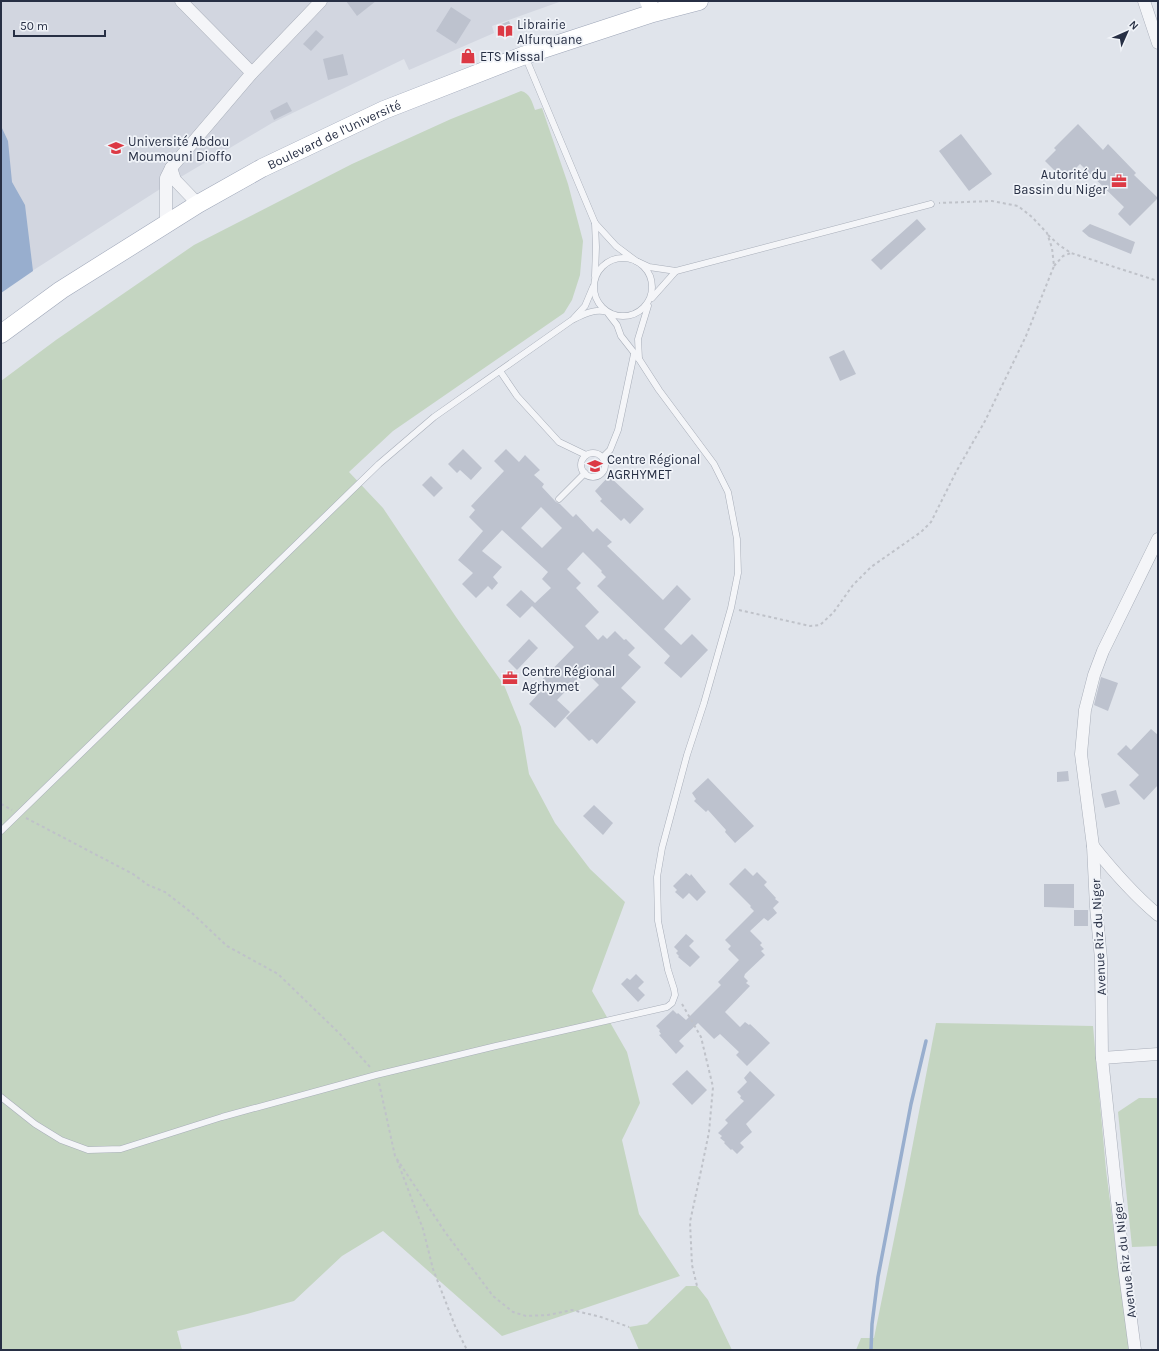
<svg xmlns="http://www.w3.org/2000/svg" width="1159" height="1351" viewBox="0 0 1159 1351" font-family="Karla,sans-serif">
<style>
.built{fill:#d2d6e0}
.green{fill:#c4d5c1}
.water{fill:#98aece}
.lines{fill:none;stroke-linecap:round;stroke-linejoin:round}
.stream{stroke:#98aece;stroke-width:3.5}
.building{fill:#bdc2ce;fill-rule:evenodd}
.lane-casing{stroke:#a8aeb9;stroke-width:7}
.street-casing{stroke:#a8aeb9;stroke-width:13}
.primary-casing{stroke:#9ea6b8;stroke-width:19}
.path{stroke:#bfc2c9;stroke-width:2;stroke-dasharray:3 3;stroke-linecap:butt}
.lane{stroke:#f4f5f8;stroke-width:6}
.street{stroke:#f4f5f8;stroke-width:12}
.secondary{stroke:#fff;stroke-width:16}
.primary{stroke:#fff;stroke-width:18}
.labels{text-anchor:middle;stroke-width:3.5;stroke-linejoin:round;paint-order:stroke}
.poi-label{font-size:13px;fill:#272f44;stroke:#f0f3f8;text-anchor:start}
.street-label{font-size:13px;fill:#272f44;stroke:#f0f3f8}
</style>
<rect width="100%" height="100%" fill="#e0e4eb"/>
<!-- built -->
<polygon class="built" points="1,1 562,1 492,26 494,33 409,70 404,59 272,123 157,191 15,282 1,293"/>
<!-- green -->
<g class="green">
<path d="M521,91C530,93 532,102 535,110L542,108L568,184L583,241L580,275L572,300L564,313L393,431L349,472L383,508L456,617L504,685L521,727L529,774L555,823L590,869L625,902L592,991L627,1052L640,1103L622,1140L639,1214L680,1276L502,1336L383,1231L342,1256L294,1301L247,1314L177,1331L182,1350H1V381L56,340L194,245L352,164L451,119Z"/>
<polygon points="936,1023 1093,1026 1106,1170 1129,1350 856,1350 861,1338 874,1338 905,1185"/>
<polygon points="1139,1098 1158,1098 1158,1246 1132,1247 1118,1112"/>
<polygon points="686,1286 697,1286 708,1300 732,1350 639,1350 629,1327 647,1324"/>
</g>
<!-- water -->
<polygon class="water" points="1,126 8,141 12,182 25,205 33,271 1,293"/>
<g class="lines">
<!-- stream -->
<polyline class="stream" points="871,1350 872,1324 878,1277 911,1104 926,1041"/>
</g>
<!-- building -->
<g class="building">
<polygon points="346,1 376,1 357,16"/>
<polygon points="451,7 471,20 456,44 436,31"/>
<polygon points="509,21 514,33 504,37 499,25"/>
<polygon points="316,30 324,37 311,51 303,44"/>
<polygon points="343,54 348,75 328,80 323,59"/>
<polygon points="287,102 292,111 274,120 270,111"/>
<polygon points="1078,124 1103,150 1108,144 1136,173 1134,175 1158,198 1130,226 1118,214 1124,207 1080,164 1064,180 1045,161 1056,150 1054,148"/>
<polygon points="961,134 992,174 969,191 939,151"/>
<polygon points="917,219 926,229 881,270 871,260"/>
<polygon points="1090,224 1135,242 1131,254 1089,237 1082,231"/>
<polygon points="844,350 856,374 840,381 829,357"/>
<polygon points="463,449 482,468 471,480 460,470 457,473 448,464"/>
<path d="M506,449L519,462L525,455L540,470L534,475L544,484L542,487L556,502L560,504L573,517L576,514L593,532L597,528L612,542L607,546L663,600L677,585L691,599L664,629L681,645L692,634L708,650L681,678L664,663L670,656L597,586L606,577L601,572L602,571L583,552L567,569L581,583L576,588L599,612L585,626L598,640L603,635L607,639L615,631L624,640L626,639L635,648L628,655L641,667L621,688L636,702L597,744L592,739L589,741L566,718L599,685L585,671L557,700L570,712L555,728L529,704L540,692L535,687L574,647L532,606L520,618L506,605L521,590L535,603L551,588L542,579L548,572L502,530L482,551L502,567L493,577L498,583L492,590L488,586L476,598L462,584L473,573L458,560L483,531L469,517L475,510L471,506L504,471L494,461ZM541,507L562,528L542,548L521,528Z"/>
<polygon points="431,476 443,488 434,497 422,485"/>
<polygon points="609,476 644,509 630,524 624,518 621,521 600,501 602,499 595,491"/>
<polygon points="529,639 538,648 517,670 508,661"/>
<polygon points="1101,677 1118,683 1108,711 1094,705"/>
<polygon points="1151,729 1158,735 1158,785 1144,800 1129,785 1139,775 1117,754 1126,745 1131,750"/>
<polygon points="1068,771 1069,781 1057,782 1057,772"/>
<polygon points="708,778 754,826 735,843 725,832 726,830 708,810 706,812 694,801 696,799 692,793"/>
<polygon points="1116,790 1120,804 1105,808 1101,794"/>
<polygon points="594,805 613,823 603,835 583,816"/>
<polygon points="745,868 753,876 757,872 767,882 764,885 776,898 775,899 779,902 773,908 777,913 768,921 764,918 750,931 762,943 760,945 764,949 761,951 765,955 745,974 744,977 748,981 746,983 750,986 725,1012 740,1027 745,1022 749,1025 750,1024 770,1043 747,1066 736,1055 739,1052 720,1034 714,1039 698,1023 679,1041 684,1046 676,1054 659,1035 661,1034 659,1031 660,1030 656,1026 673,1010 677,1014 678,1013 686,1020 721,985 718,982 739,960 728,949 731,946 725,940 754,911 750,907 751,906 729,884"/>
<polygon points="686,873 690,876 691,874 706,892 697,901 689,893 683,899 675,892 677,890 673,886"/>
<polygon points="1044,884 1074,884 1074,908 1044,907"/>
<rect x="1074" y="910" width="14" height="16"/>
<polygon points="686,934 694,941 689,946 700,957 690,967 678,957 679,956 676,953 678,951 674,947"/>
<polygon points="636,974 644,982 638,988 645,995 638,1002 621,984 627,978 630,980"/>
<polygon points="687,1070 707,1090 692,1105 672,1084"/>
<polygon points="750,1071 775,1095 746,1124 752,1132 740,1143 744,1147 737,1154 732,1149 731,1150 724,1143 725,1142 720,1138 722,1136 718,1133 728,1123 725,1120 744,1101 740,1098 741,1096 737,1092 747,1082 744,1078"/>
</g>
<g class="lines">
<!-- lane casing -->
<g class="lane-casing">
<g id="lane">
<polyline points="525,56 595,223 616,246 636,261 649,267 676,271 931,204"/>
<polyline points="595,223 596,247 595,276"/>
<circle cx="623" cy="287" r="29"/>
<polyline points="652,298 676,271"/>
<polyline points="574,318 585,306 593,287"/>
<polyline points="639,359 638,339 648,306"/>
<polyline points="500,371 517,396 559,442 586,455"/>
<circle cx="593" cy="465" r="12"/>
<polyline points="603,457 610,450 618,430 634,354"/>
<polyline points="559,499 585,473"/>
<path d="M1,831L379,464L434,417L572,320C582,315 595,308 607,312L617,325L621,336L639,359L659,390L714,464L728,492L737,539L738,573L731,608L704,703L687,755L662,848L657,877L658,921L668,970L674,989L675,995L672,1003L667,1007L496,1046L376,1075L222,1117L121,1149L88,1150L61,1140L35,1124L1,1097"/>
</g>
</g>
<!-- street casing -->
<g class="street-casing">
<g id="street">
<polyline points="181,1 252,73"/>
<polyline points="1144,1 1158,43"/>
<polyline points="171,168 175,180 198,204"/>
<polyline points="166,224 166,178 171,168 252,73 321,1"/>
<path d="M1093,846C1113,871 1133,894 1158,915"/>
<polyline points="1102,1058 1158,1054"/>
<polyline points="1135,1350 1124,1267 1102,1058 1101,959 1096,907 1093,846 1081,754 1085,710 1094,675 1103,651 1158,539"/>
</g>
</g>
<!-- primary casing -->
<g class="primary-casing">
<g id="primary">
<path id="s1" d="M1,334L61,290L198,204L262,168L384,110L525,55L653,13L699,1"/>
</g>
</g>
<!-- path -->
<g class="path">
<polyline points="1048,235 1059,245 1071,253 1158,281"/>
<polyline points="1054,266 1063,256 1071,253"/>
<polyline points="739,610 810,626 820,625 833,613 853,585 871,567 921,532 931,522 956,472 985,421 1026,336 1054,266 1052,248 1047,233 1032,217 1018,206 992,201 939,203"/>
<polyline points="1,804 12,810"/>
<polyline points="26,818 133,874 148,885 165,892 192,913 227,946 278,974 339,1033 370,1067"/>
<polyline points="682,1004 701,1037 713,1087 709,1132 702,1166 690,1222 692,1265 697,1286"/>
<polyline points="379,1083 395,1156 445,1232 493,1296 513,1312 526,1316 548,1315 572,1310 601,1317 629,1327"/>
<polyline points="397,1160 423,1229 433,1269 455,1326 467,1350"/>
</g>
<!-- lane -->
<use href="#lane" class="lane"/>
<!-- street -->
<use href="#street" class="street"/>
<!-- secondary -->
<polyline class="secondary" points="648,1 653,13"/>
<!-- primary -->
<use href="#primary" class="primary"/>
</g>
<!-- icons -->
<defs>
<g id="library-bare" transform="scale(1.2)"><path d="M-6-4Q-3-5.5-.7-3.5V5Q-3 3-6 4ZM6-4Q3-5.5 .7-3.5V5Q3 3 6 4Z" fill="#dc3944" stroke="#f0f3f8" stroke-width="2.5" paint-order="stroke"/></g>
<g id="shop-bare" transform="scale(1.2)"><path d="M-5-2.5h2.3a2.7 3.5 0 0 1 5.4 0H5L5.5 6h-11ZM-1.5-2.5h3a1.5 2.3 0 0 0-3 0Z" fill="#dc3944" stroke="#f0f3f8" stroke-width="2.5" paint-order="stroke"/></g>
<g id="university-bare" transform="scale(1.2)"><path d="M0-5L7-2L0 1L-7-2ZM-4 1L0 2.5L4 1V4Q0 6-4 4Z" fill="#dc3944" stroke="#f0f3f8" stroke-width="2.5" paint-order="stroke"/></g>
<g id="office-bare" transform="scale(1.2)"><path d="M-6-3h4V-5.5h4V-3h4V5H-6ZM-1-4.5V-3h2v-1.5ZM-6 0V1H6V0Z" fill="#dc3944" stroke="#f0f3f8" stroke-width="2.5" paint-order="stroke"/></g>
</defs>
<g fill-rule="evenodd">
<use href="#library-bare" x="505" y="31"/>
<use href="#shop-bare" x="468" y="56"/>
<use href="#university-bare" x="116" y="148"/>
<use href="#office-bare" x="1119" y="181"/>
<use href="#university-bare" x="595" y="466"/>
<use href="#office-bare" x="510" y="678"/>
</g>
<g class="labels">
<!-- poi labels -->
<g class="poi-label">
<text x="517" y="29">Librairie<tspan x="517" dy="15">Alfurquane</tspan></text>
<text x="480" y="61">ETS Missal</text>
<text x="128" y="146">Université Abdou<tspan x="128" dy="15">Moumouni Dioffo</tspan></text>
<text x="1107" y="179" text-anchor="end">Autorité du<tspan x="1107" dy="15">Bassin du Niger</tspan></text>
<text x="607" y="464">Centre Régional<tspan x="607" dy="15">AGRHYMET</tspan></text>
<text x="522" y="676">Centre Régional<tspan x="522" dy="15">Agrhymet</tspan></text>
</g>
<!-- street labels -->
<g class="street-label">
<text dy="5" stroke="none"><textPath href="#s1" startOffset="389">Boulevard de l'Université</textPath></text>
<text transform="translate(1098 937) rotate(-93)" y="5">Avenue Riz du Niger</text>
<text transform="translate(1124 1260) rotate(-97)" y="5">Avenue Riz du Niger</text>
</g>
</g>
<!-- border -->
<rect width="1159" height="1351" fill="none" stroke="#272f44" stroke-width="4"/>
<!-- north arrow -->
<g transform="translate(1127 32) rotate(45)" stroke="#f0f3f8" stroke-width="3" paint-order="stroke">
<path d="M0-3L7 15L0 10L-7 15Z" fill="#272f44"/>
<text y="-6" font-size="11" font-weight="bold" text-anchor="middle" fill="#272f44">N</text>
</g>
<!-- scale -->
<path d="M14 30v6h91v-6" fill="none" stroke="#272f44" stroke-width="2"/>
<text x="20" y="30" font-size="12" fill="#272f44" stroke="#f0f3f8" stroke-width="3" paint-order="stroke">50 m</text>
</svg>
